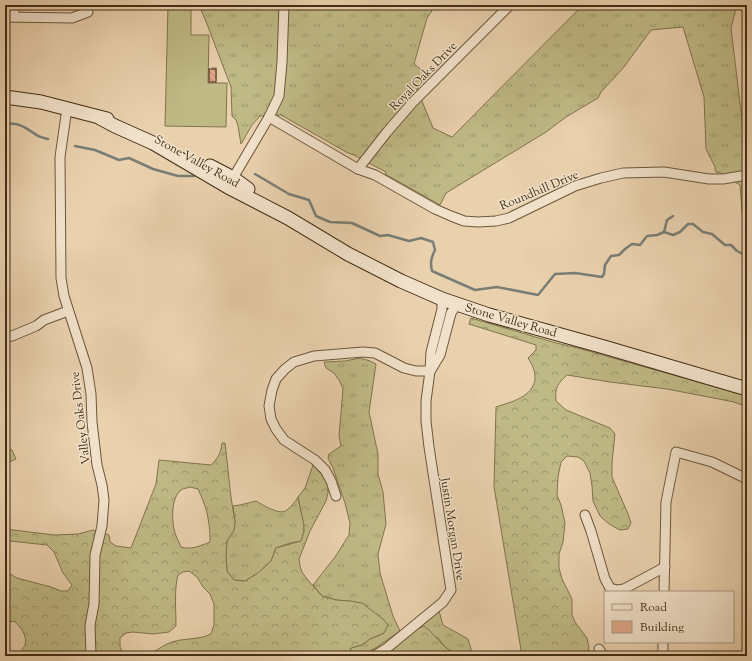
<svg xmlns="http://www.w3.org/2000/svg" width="752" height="661" viewBox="0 0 752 661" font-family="'Sorts Mill Goudy',serif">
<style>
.grass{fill:url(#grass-tufts);stroke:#80744c}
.forest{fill:url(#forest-crowns);stroke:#80744c;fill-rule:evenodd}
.pitch{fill:#bfb985;stroke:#80744c}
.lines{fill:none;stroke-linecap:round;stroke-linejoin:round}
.stream{stroke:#797e76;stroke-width:2.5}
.building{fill:url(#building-back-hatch);stroke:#422e14;filter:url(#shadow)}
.street-casing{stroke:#6c573a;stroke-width:11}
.secondary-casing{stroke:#422e14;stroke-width:15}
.street{stroke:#f1e1ca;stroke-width:9}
.secondary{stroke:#f1e1ca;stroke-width:13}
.labels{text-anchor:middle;stroke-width:3;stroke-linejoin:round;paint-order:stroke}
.street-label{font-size:12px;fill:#422e14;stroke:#f1e1ca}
</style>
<defs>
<pattern id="grass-tufts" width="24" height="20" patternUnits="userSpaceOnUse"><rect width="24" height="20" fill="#bfb985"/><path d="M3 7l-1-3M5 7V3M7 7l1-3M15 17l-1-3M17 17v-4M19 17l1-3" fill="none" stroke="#9d976c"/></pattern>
<pattern id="forest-crowns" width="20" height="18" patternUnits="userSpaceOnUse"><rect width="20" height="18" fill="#bfb985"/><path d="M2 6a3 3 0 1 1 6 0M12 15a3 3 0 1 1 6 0" fill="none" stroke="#9d976c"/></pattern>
<pattern id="building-back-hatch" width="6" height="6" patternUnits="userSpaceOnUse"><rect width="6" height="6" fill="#dfa888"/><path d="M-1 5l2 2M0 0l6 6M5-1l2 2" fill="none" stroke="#b6896e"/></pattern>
<filter id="shadow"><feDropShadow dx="3" dy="-3" stdDeviation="0" flood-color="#0004"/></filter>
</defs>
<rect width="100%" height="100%" fill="#ead1ae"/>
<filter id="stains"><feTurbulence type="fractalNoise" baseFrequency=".005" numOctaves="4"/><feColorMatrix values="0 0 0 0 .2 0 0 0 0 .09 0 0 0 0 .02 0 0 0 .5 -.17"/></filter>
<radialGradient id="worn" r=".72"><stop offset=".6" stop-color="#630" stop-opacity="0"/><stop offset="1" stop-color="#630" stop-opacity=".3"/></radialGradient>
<!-- grass -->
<g class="grass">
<polygon points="199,5 436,5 427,18 414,64 423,71 427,77 427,78 417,89 433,128 452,137 577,11 581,5 737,5 731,28 747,161 747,239 744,236 740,185 719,172 717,173 715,170 715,167 706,149 704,97 683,27 651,30 624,67 601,92 598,98 566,117 546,132 446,193 440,205 385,174 386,172 354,155 348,153 281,115 260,116 252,125 241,144 238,126 236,120 232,116 231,87 207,24"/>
<polygon points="360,358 370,361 376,364 369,412 378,454 378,474 383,492 386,524 378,554 380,573 393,616 400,631 377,647 361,656 348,656 351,648 362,645 370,639 384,633 350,601 336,600 322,596 313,585 335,557 349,535 350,523 345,503 333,468 328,458 329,454 341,446 339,436 343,389 339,380 334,373 326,368 324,362 345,361"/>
<path d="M298,497L304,525V532L301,541L290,543L276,548L271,561L258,573L245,581L234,580L227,571L226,554L227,541L234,530L235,522L233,506L240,505L256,501C263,505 280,516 287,510C291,507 295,502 298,497Z"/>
<polygon points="439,611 443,625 468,639 473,656 457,656 444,646 438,638 417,629"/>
</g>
<!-- forest -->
<g class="forest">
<path d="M471,318L556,343L578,348L747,396V407L734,402L667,389L610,382L567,375C557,384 555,388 556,401L566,410L610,428L615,434L612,463V477L628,514L631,523L628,529L620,530L609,524L600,516L593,501L592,486L590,473L584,461L578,457L567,456L561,462L558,477L557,495L561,505L565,523L563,542L559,554V568L562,579L572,599V615L575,622L587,638L589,647L587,656H522L494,487L496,407C511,402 533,397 535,379C535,370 533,366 528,358L536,350V345L469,324Z"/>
<path d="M222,443H225L231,497L235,522L234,530L227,541L226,554L227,571L234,580L245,581L258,573L271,561L276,548L301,541L304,532V525L298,497L305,488L313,465L325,478L328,485V493L326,501L310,531L299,559L300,566L302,572L307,579L322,596L336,600L350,601L362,603L383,619L388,625L384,633L370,639L362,645L351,648L348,656H142C151,655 159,648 167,644C181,637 197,641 211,634L214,625V604L210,594L203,587L197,577L189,571L183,572L178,575C174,590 176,610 176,626L169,632L153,634L133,632L126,633L120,638V647L124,655L128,656H17C19,653 24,648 25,645C28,636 20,626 14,621L5,623V571L17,578L51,587L61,591H68L72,585L63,573L54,552L47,545L10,541L5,546V529L54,535L78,534L93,530L109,535L110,542L116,546L131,548L156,484L159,460L211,465C218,458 221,453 222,443ZM190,487L198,489C207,508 210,521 210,542C200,546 191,550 181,547C179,542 175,535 174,529C172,518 171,498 181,490C184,488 188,488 190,487Z"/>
<polygon points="5,448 12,450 16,459 5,464"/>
<polygon points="424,626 430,631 444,646 457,656 383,656 417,629"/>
</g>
<!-- pitch -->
<polygon class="pitch" points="168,5 191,5 191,35 209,35 208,83 227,83 226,127 165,126"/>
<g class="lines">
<!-- stream -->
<g class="stream">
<path d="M5,124C18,122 25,127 35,134C39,137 44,138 48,139"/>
<polyline points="75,146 95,150 119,160 129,158 153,169 178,176 194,176"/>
<path d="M255,174L289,194L309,200L316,216L330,222L352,223L380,236L388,235L409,241L421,238L433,242L435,250C431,258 430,263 432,271L475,290L497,287L538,295L555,274L575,273L602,277L604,274L605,265L611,256L619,255L625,249L632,244L640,245L647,236L657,235L664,232L673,235L680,232L688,224H693L703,232L712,234L725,245H731L737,251L747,256"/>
<polyline points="664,232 667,220 673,216"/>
</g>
</g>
<!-- building -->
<rect class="building" x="209" y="69" width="7" height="13"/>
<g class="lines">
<!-- street casing -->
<g class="street-casing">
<g id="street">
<polyline points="5,17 72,18 88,12"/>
<polyline points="14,17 14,5"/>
<polyline points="67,108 60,157 61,278 64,296 87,368 91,394 92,422 97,465 102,485 104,500 102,526 95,555 94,604 90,625 91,656"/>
<polyline points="269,117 358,169 375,175 435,209 451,216 464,221 478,222 496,221 509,218 575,186 601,178 623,173 664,172 709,179 723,179 747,175"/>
<polyline points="358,169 387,132 413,102 510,5"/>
<polyline points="230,183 269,117 279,96 282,62 284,5"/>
<polyline points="5,338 12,336 36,326 44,320 68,311"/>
<polyline points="431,370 440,355 451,313 457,304"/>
<polyline points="336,496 331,481 325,470 315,460 284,440 276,429 271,419 269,406 272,390 276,379 285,369 294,362 314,356 363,352 375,353 404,368 416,371 430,371"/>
<polyline points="585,515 591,531 605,579 610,588 617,590 624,589 665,567"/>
<polyline points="664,592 666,502 676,452 712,462 747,479"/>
<polyline points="599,649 603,656"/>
<polyline points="374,656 387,648 443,602 451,590 429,447 426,421 426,401 430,371 431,352 442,309 442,299"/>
<polyline points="663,656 663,642"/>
</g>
</g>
<!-- secondary casing -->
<g class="secondary-casing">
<g id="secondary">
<polyline points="5,97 41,102 107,119"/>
<polyline points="100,118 115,126 153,143 228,187 288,218 348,254 401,281 442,299 489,315 604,347 747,389"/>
<polyline points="210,166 233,178 248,189"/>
</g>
</g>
<!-- street -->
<use href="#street" class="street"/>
<!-- secondary -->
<use href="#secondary" class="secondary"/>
</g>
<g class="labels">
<!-- street labels -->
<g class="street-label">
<text transform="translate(423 76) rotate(-46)" y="4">Royal Oaks Drive</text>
<text transform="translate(197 161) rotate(29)" y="4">Stone Valley Road</text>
<text transform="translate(539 190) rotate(-23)" y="4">Roundhill Drive</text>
<text transform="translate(511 320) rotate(16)" y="4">Stone Valley Road</text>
<text transform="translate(80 418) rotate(-97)" y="4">Valley Oaks Drive</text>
<text transform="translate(453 529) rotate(81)" y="4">Justin Morgan Drive</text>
</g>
</g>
<!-- margin -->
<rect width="752" height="661" fill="none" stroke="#ead1ae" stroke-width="20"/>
<rect x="6" y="6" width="740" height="649" fill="none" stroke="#422e14" stroke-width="2"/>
<rect x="10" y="10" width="732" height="641" fill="none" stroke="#422e14"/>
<!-- legend -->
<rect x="604" y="591" width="130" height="52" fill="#f1e1ca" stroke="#ab9981"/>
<rect x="612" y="604" width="20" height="6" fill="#f1e1ca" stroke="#ab9981"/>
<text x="640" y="611" font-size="12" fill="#422e14">Road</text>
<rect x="612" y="621" width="20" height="12" fill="#dfa888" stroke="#ab9981"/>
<text x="640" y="631" font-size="12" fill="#422e14">Building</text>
<rect width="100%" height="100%" filter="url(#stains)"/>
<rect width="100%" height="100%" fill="url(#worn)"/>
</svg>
